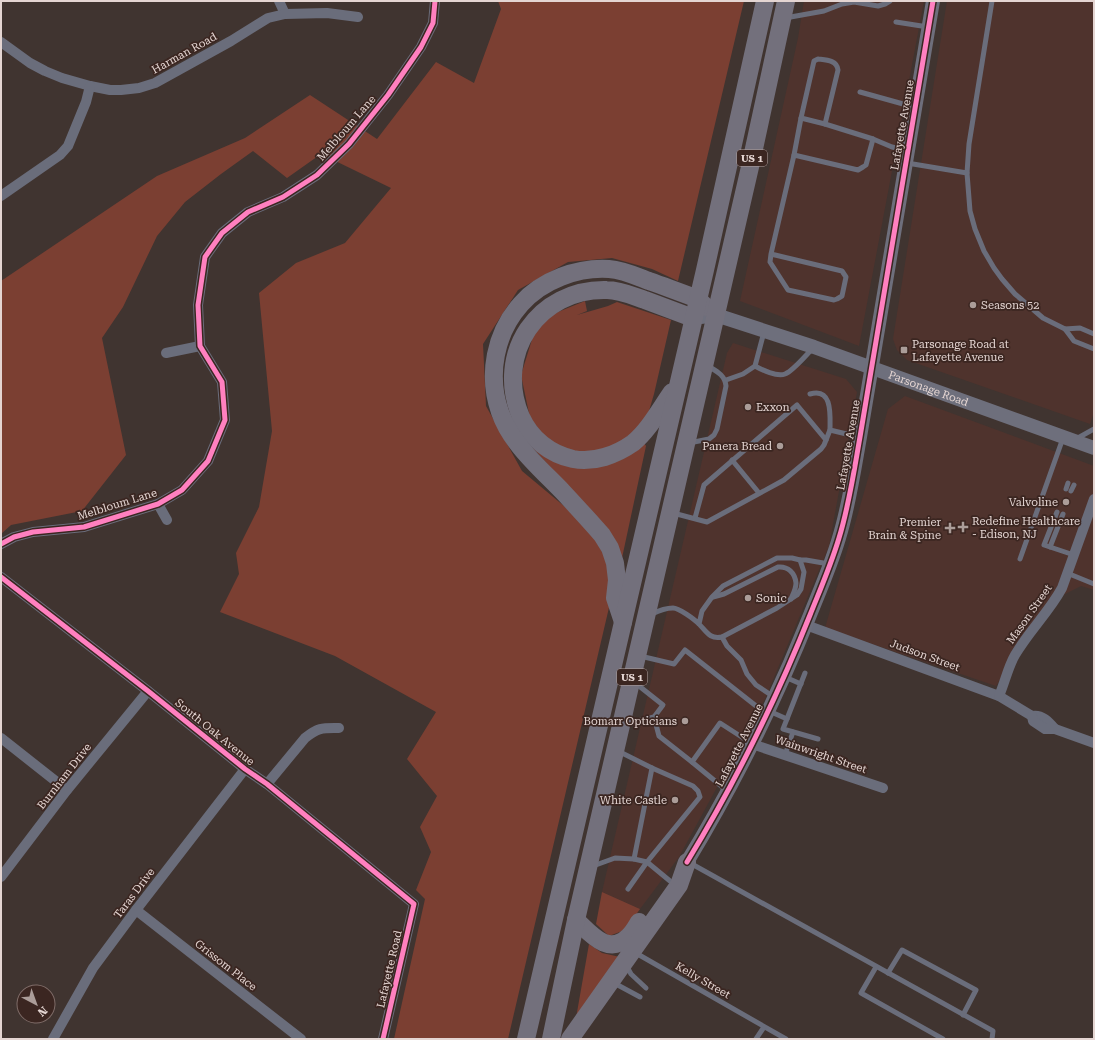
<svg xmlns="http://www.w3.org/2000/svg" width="1095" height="1040" viewBox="0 0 1095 1040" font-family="'Roboto Serif',serif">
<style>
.built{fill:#4f332d}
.green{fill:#7b3f32}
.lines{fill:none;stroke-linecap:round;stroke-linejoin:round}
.lane{stroke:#6a6d7b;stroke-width:5}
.street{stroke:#6a6d7b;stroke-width:10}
.secondary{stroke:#6e6f7c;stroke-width:14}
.highway{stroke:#73707c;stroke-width:18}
.cycleway-casing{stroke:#3b2621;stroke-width:8}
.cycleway{stroke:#ff80c0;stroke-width:5}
.poi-dot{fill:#ab9d99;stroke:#3b2621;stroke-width:1.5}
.labels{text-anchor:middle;stroke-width:3.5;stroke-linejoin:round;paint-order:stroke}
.shield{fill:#3b2621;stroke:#b1a09d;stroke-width:1}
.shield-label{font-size:10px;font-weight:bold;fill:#e4d5d2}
.street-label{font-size:11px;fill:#e4d5d2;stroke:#3b2621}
.poi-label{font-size:11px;fill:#e4d5d2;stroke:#3b2621;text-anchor:start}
</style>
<rect width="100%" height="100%" fill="#403430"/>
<!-- built -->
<g class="built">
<polygon points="804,1 924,1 859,346 740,301 798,38"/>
<polygon points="947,1 1094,1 1094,412 1090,424 907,360 897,350 893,339"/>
<polygon points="733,343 846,379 857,392 829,546 765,699 679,857 640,909 602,892 727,353"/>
<polygon points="905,396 1094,466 1094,590 1081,586 1053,600 996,686 825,628 888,409"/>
</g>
<!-- green -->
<g class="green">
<polygon points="498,1 744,1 678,281 652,269 612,258 568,262 518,290 483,344 486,406 522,471 570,511 593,535 612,570 611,599 508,1039 394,1039 425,899 416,890 431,852 420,827 437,796 407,759 436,712 335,656 220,612 239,574 236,553 259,507 272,431 259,293 296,263 345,243 391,188 321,154 287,178 253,151 221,174 185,202 157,236 123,307 102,338 126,455 82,511 11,525 1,534 1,281 157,176 245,138 310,95 377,139 436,62 474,83 501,9"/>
<polygon points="585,301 587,311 577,315 608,306 617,302 671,320 654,394 649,411 642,424 627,439 596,453 568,452 546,438 530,418 521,375 534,333 553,314"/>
<polygon points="644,443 646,446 622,558 606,529 533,448 560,462"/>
<polygon points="602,892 640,909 625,930 609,936 596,924"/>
<polygon points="589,944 602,953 620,957 576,1018"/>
</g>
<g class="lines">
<!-- lane -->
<g class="lane">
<polyline points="992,1 969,144 967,173 970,211 975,229 984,251 994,268 1002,279 1015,294 1043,318 1065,329 1074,341 1094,349"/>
<polyline points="785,18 824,11 842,4 854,2 878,6 885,4 890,1"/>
<polyline points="896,22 928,27"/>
<polyline points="860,92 914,107"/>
<polyline points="801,118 825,124 873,139 892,147 906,150"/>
<path d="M794,155L801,118L814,61L818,59C826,60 837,60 838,70L825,124"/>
<polyline points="907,163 967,173"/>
<polyline points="771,254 770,262 788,290 834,300 837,299 842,296 846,277 842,271 771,254 794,155 858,170 863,167 866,165 873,139"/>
<polyline points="1065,329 1080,328 1094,334"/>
<path d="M755,366C762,370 777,377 785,374C793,371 807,354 813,348"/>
<polyline points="726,380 743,374 755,366 764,332"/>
<path d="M810,394C833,387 830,416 830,430L859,437"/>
<polyline points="1076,439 1094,429"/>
<path d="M689,443L709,439L714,435L717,429L726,386C725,375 716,371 708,366"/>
<polyline points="732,460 759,493"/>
<polyline points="1066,489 1068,483"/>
<polyline points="1071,491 1074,485"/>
<polyline points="1057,512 1044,545 1074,555"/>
<polyline points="673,513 707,522 784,480 821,449 824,445 830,430"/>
<polyline points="695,518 704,485 797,405 826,440"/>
<polyline points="1050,547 1063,514"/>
<polyline points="1020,559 1063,438"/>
<polyline points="800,560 806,560 829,564"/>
<polyline points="1067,573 1094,584"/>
<path d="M713,597L724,594L778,567C788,566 795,573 796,583C796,589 793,594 791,599"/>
<path d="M652,614C658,611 666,608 673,608C679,608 694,619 699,624C706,631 710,640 722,637L777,608L797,595L801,589L804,572L800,560L792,558H777L723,586L712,597L702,611L699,624"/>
<polyline points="722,637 727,646 741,660 747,674 756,685 774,697"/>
<polyline points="640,656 674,664 685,650 765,713"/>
<polyline points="805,673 783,729 818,739"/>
<polyline points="785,677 801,684"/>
<polyline points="769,711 787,719"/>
<polyline points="654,717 659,736 692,762"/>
<polyline points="625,724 654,717 663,705 634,682"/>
<polyline points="618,751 652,768 693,786 698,791 700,797 647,862 628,889"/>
<polyline points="785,755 793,732"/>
<polyline points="726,790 692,762 720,723 751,743"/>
<polyline points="634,859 652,768"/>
<polyline points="690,863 993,1031 992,1039"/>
<polyline points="593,866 615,858 634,859 647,862 670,881"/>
<polyline points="634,952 786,1039"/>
<polyline points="626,965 631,974 646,988"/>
<polyline points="876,967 861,993 943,1039"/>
<polyline points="888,973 902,950 976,990 963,1015"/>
<polyline points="614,983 640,997"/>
<polyline points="756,1039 764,1027"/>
</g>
<!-- street -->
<g class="street">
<polyline points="279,1 285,14"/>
<polyline points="1,42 30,63 45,71 62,78 90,86 110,90 121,90 139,88 155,83 231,41 268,18 285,14 327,13 358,17"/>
<polyline points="1,196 60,155 68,146 86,102 90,86"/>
<polyline points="166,353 200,346"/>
<polyline points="158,504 167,520"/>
<polyline points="1,544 14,537 33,532 84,527 158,504 182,490 208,461 225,420 222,382 200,346 198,305 205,257 222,233 248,212 283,197 317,175 349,144 388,95 421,47 433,23 435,1"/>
<polyline points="1,577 148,691 245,769 267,784 414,904 383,1039"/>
<path d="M806,625L999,696L1032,716C1042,714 1049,722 1055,729"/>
<path d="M999,696C1005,682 1008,667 1015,655C1029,631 1049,612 1062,588L1094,499"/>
<polyline points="1032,716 1033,721 1045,729 1055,729 1094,743"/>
<polyline points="1,738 67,790"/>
<polyline points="752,744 883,788"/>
<path d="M267,784L305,738C319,727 323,728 339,728"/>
<polyline points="1,877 67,790 148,691"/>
<polyline points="136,910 301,1039"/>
<polyline points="53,1039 93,968 136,910 245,769"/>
</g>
<!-- secondary -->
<g class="secondary">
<path id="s1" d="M693,318L716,315L814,347L1094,448"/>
<path d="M687,862C735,783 776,700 810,615C820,590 831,565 839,538C849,506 854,471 860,437L933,1"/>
</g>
<!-- highway -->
<g class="highway">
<path d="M672,392C660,409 649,430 633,443C616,455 594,463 573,459C550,454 531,439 521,417C494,354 538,288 607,290C620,290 633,296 645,300C661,306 677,312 693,318"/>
<path d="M623,622L615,598L617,580L615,563L610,548L602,535C589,520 576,506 563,492C540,468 511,444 500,412C487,375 495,333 521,304C542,280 578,267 609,269C623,270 636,276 649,281C666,287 682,293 698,299L706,307"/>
<path d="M576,920C591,934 608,956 628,937C633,933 636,927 639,922"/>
<polyline points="526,1039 705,270 765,1"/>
<polyline points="551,1039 576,920 750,167 786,1"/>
<polyline points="570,1039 679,885 687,862"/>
</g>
<!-- cycleway casing -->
<g class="cycleway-casing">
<g id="cycleway">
<polyline points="1,544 14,537 33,532 84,527 158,504 182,490 208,461 225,420 222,382 200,346 198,305 205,257 222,233 248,212 283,197 317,175 349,144 388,95 421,47 433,23 435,1"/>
<polyline points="1,577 148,691 245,769 267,784 414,904 383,1039"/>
<path d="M687,862C735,783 776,700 810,615C820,590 831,565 839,538C849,506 854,471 860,437L933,1"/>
</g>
</g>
<!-- cycleway -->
<use href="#cycleway" class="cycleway"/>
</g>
<!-- markers -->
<g class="poi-dot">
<circle cx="973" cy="305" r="4"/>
<rect x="900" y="346" width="8" height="8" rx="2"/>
<circle cx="748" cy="407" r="4"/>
<circle cx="780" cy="446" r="4"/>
<circle cx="1066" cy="502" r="4"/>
<path d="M961 521h4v4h4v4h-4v4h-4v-4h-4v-4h4z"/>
<path d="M948 522h4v4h4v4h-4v4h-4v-4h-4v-4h4z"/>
<circle cx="748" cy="598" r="4"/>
<circle cx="685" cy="721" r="4"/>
<circle cx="675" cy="800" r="4"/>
</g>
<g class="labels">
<!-- shield labels -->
<g class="shield">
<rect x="737" y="150" width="30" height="16" rx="3"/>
<rect x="617" y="669" width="30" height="16" rx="3"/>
</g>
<g class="shield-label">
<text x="752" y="162">US 1</text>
<text x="632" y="681">US 1</text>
</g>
<!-- street labels -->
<g class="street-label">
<text transform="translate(184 53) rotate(-29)" y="4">Harman Road</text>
<text transform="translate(902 125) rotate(-80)" y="4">Lafayette Avenue</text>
<text transform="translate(346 128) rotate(-49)" y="4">Melbloum Lane</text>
<text dy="4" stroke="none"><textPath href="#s1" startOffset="248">Parsonage Road</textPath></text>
<text transform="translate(848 445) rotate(-80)" y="4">Lafayette Avenue</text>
<text transform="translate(117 504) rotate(-17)" y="4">Melbloum Lane</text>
<text transform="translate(1029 614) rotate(-55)" y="4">Mason Street</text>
<text transform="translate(925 655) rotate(20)" y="4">Judson Street</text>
<text transform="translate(215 732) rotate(39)" y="4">South Oak Avenue</text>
<text transform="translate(739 745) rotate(-63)" y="4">Lafayette Avenue</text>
<text transform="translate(821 754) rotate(19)" y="4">Wainwright Street</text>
<text transform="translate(64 776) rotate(-52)" y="4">Burnham Drive</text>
<text transform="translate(134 893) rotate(-53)" y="4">Taras Drive</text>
<text transform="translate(226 965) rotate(38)" y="4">Grissom Place</text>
<text transform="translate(389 969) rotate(-77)" y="4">Lafayette Road</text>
<text transform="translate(703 980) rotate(30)" y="4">Kelly Street</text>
</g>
<!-- poi labels -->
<g class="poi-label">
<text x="981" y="309">Seasons 52</text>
<text x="912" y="348">Parsonage Road at<tspan x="912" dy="13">Lafayette Avenue</tspan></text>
<text x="756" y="411">Exxon</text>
<text x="772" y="450" text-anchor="end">Panera Bread</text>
<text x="1058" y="506" text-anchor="end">Valvoline</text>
<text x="972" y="525">Redefine Healthcare<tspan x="972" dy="13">- Edison, NJ</tspan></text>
<text x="941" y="526" text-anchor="end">Premier<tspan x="941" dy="13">Brain &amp; Spine</tspan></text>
<text x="756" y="602">Sonic</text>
<text x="677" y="725" text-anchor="end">Bomarr Opticians</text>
<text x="667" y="804" text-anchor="end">White Castle</text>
</g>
</g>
<!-- border -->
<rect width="1095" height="1040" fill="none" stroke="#e4d5d2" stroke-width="4"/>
<!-- north arrow -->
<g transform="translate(36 1004) rotate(139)"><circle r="19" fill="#3b2621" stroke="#7f6c68"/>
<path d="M0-3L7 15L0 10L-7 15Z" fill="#ab9d99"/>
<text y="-6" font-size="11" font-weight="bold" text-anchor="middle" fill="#e4d5d2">N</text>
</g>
</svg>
